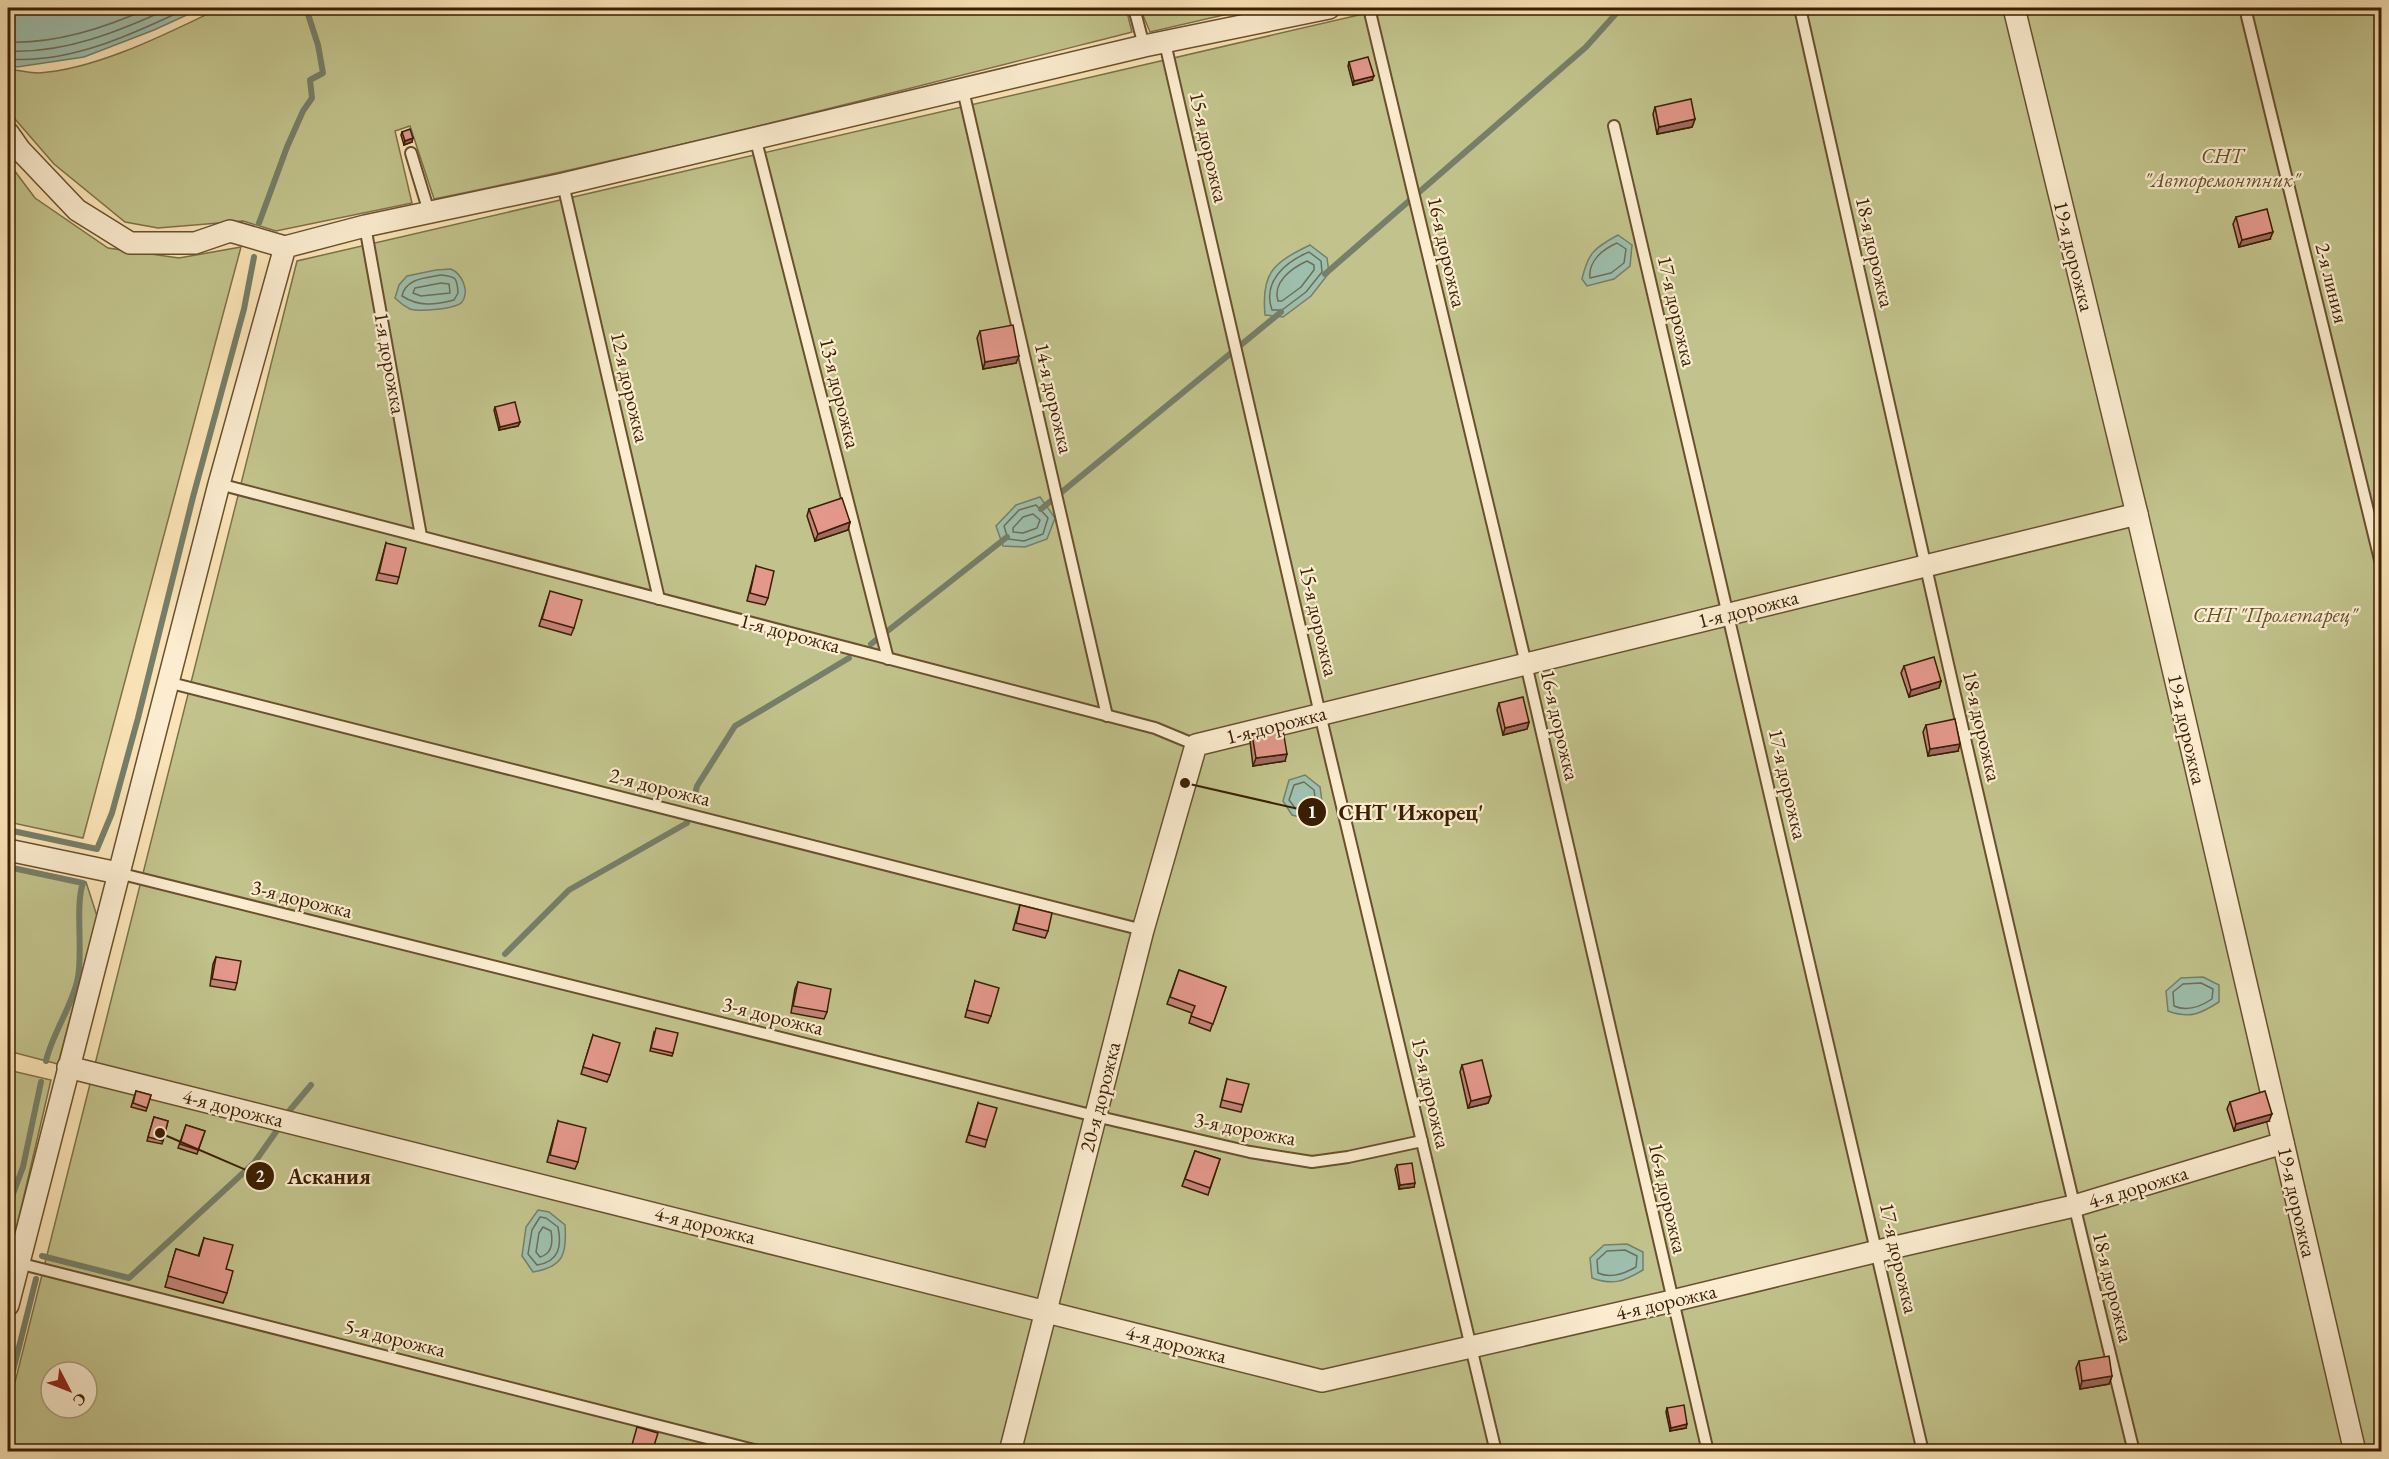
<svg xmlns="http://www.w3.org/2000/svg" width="2389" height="1459" viewBox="0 0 2389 1459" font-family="'EB Garamond',serif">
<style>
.green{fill:#c2c38c;stroke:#7e7147;stroke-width:1.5;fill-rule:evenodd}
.water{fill:#9ebfad;stroke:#767f69;stroke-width:1.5}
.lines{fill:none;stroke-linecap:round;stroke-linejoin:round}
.shore{stroke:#6c6f58;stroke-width:1.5}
.stream{stroke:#767f69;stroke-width:6}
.service-casing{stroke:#6a502f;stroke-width:14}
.minor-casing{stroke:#6a502f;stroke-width:24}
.service{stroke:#fcedd0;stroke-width:10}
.minor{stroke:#fcedd0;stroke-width:21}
.wall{fill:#c38378;stroke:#3a1f02;stroke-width:1.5}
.shaded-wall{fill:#9f6a61;stroke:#3a1f02;stroke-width:1.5}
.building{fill:#e3988b;stroke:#3a1f02;stroke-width:1.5}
.labels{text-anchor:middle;stroke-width:4.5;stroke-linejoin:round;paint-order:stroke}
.street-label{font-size:21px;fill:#3a1f02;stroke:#fcedd0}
.park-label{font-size:21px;font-style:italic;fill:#63502b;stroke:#fcedd0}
.leader{fill:none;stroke:#3a1f02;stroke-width:2}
.callout-dot{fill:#3a1f02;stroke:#fcedd0;stroke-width:2}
.mark-label{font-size:18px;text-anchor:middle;font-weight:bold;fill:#fff}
.callout-label{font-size:22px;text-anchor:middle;font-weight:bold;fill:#3a1f02;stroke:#fcedd0;stroke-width:4.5;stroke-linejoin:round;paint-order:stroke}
</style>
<rect width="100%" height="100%" fill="#fae4b7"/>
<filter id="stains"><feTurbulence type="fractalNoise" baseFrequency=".00333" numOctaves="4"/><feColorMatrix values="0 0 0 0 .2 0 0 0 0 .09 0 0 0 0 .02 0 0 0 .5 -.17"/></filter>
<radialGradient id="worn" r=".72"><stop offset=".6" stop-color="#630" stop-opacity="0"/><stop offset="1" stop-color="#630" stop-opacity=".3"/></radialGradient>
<!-- green -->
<g class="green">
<path d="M220,8H1126L1132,32C900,91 668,151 434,199L410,126L395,131L412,203L276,231L243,221L158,228L125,222L54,164L8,111V69C18,70 29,73 39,73C98,69 168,33 220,8Z"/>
<polygon points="1140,8 1254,8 1150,32"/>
<path d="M1389,8H2381V1451L8,1452V1410L297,261ZM51,1372H87V1408H51Z"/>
<polygon points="8,162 35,198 108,248 179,258 241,247 83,838 8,822"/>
<polygon points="8,866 86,882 97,916 58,1064 8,1051"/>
<polygon points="8,1070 51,1080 8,1264"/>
</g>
<!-- water -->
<g class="water">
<polygon points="8,8 202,8 154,30 84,57 17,67 8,64"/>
<path d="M1618,235L1632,245L1630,266L1614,279L1587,286L1582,279C1588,253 1594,248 1618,235Z"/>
<path d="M1310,245L1327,258L1329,273L1311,296L1283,317L1265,315C1261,273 1273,263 1310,245Z"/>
<path d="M451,269C462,274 470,291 462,302C456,309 419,312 410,309C406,307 398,301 395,298L399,285L407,276L436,270Z"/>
<polygon points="1040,497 1055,518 1047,539 1025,547 1003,546 996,526 1016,505"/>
<polygon points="1305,775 1320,787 1323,809 1308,819 1292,815 1283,801 1289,780"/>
<path d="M2203,977L2219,985V1002C2200,1014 2190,1019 2168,1011L2166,991L2181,978Z"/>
<path d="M538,1210L549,1212L565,1225C567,1253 564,1267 533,1272L522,1256L526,1227Z"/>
<path d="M1627,1244L1643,1252V1270C1624,1281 1614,1286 1592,1278L1590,1258L1604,1245Z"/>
</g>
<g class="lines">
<!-- shore -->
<g class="shore">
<path d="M8,42C56,44 105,28 149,8"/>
<path d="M8,51C64,54 120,31 170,8"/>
<path d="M8,59C70,64 133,34 188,8"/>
<path d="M1617,243L1626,249L1624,263L1611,273L1590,278C1588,261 1603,249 1617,243Z"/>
<path d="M1309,252L1321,261L1322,272L1306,292L1282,310H1272C1262,282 1285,262 1309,252Z"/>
<path d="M1307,261L1314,265V270L1301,287L1282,301H1278C1272,282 1292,268 1307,261Z"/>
<path d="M441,275C456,277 457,277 458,293L454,300C435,305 419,307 402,296C406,278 426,278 441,275Z"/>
<polygon points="441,283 449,284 450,293 421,296 413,293 415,288"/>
<polygon points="1036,505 1048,518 1043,534 1024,541 1008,539 1004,526 1019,510"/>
<polygon points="1033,514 1040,520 1037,528 1023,533 1013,532 1013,528 1023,517"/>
<polygon points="1304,782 1314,790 1316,804 1307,812 1296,809 1289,800 1294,785"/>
<path d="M2201,983L2213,989L2212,999C2200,1007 2187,1012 2174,1006L2173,992L2183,984Z"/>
<path d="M540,1217L546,1218L558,1227C562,1246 559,1262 537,1265L528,1254L532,1230Z"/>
<path d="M543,1227L551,1231C553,1242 552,1254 540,1257L536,1252L539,1233Z"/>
<path d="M1625,1250L1637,1256L1636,1267C1624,1274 1611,1279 1598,1273L1597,1260L1607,1251Z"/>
</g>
<!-- stream -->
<g class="stream">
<polyline points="259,223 287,147 303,111 312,98 310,80 323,73 318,45 306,8"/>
<polyline points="1325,274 1586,47 1621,8"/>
<polyline points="1041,509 1281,312"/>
<polyline points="871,644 1007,537"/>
<polyline points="694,798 697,786 735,726 849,658"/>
<polyline points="8,830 97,849 112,813 138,718 193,497 244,309 254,257"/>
<path d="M8,867L83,883C75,905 83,951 78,977C74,1003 52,1034 46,1061"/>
<polyline points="505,954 569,890 687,823"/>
<polyline points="290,1110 311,1085"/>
<polyline points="8,1207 23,1167 41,1082"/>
<polyline points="42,1256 129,1278 254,1163 278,1129"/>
<polyline points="8,1391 36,1279"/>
</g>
<!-- service casing -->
<g class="service-casing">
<g id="service">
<polyline points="1134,8 1144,46"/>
<polyline points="1369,8 1526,664 1708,1452"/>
<path d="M1800,8C1908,490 2016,972 2134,1452"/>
<polyline points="2245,8 2382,568"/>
<polyline points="1165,43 1320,714 1496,1452"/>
<polyline points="963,90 1107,716"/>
<polyline points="1614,126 1923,1452"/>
<polyline points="755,137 888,659"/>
<polyline points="411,153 429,212"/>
<polyline points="563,184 659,599"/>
<polyline points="365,226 421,536"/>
<polyline points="219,484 1155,728 1196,745"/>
<polyline points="167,682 1143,930"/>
<polyline points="118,873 1095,1116 1250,1152 1312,1162 1348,1157 1422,1141"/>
<polyline points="18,1263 762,1452"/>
</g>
</g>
<!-- minor casing -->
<g class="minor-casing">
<g id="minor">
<polyline points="2014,8 2137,514 2355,1452"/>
<polyline points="8,133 20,150 77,210 130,243 195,243 230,231 285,247"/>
<polyline points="8,850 118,873"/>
<polyline points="68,1067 1322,1381 1672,1301 1878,1251 2074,1206 2283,1143"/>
<polyline points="8,1305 219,484 285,247 365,226 563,184 1144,46 1329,8"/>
<polyline points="1010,1452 1143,930 1196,745 2137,514"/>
</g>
</g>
<!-- service -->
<use href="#service" class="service"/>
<!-- minor -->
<use href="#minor" class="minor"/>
</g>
<!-- wall -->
<g class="wall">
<polygon points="1349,62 1372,80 1353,85 1348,66"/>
<polygon points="1655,107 1695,119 1692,127 1657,134 1653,114"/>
<polygon points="402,132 412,142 404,145 401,135"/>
<polygon points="2236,217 2270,239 2239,247 2233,224"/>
<polygon points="980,331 1016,363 983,369 977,338"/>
<polygon points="495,407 520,422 518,426 499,430 494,410"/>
<polygon points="809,509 850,522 848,530 815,541 807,516"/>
<polygon points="386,543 399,577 397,584 376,580"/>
<polygon points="756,566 768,598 765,605 747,601"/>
<polygon points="548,598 574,628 571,635 539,626"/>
<polygon points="1904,666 1941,681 1939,688 1909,697 1901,673"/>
<polygon points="1499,703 1529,722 1527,729 1503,735 1497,710"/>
<polygon points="1926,725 1958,751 1928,756 1923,732"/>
<polygon points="1252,734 1285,761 1253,766 1250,741"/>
<polygon points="1020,905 1048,931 1045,938 1013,930"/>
<polygon points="216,957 237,983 235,990 210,986 213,964"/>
<polygon points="1179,970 1226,987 1210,1031 1189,1023 1192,1013 1167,1004"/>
<polygon points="975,981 991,1016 988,1023 965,1017"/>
<polygon points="798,982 827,1012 824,1019 791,1013 795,989"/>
<polygon points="654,1032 673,1053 672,1056 650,1051"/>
<polygon points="593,1035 610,1075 607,1082 581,1074"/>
<polygon points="1462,1065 1491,1096 1488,1103 1468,1108 1460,1072"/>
<polygon points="1227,1079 1243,1105 1241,1112 1220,1107"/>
<polygon points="136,1091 151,1095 146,1111 131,1107"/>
<polygon points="2230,1102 2269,1121 2234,1131 2227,1109"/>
<polygon points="978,1103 987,1140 985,1147 966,1142"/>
<polygon points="154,1117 168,1121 162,1144 147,1141"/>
<polygon points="558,1121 578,1162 575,1169 547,1162"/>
<polygon points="186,1125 205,1131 197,1154 178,1148"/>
<polygon points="1195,1151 1220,1159 1208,1195 1182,1186"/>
<polygon points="1397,1165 1414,1187 1399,1189 1395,1169"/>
<polygon points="204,1238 226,1269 227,1293 223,1303 165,1287 176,1249 198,1256"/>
<polygon points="2079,1361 2112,1376 2109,1384 2080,1389 2076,1368"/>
<polygon points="1667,1408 1686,1428 1670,1431 1666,1412"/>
</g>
<!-- shaded-wall -->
<g class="shaded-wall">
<polygon points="1374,76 1372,80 1353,85 1354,81"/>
<polygon points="1695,119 1692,127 1657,134 1659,127"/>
<polygon points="413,138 412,142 404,145 405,141"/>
<polygon points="2273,232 2270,239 2239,247 2242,240"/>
<polygon points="1019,356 1016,363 983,369 985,362"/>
<polygon points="520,422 518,426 499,430 500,427"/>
<polygon points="850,522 848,530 815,541 818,534"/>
<polygon points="1941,681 1939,688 1909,697 1911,690"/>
<polygon points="1529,722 1527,729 1503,735 1505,728"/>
<polygon points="1960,744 1958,751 1928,756 1930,749"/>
<polygon points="1287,754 1285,761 1253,766 1256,758"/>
<polygon points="1491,1096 1488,1103 1468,1108 1471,1101"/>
<polygon points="2272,1114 2269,1121 2234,1131 2236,1124"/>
<polygon points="1415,1183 1414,1187 1399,1189 1400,1185"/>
<polygon points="2112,1376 2109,1384 2080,1389 2082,1381"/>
<polygon points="1687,1424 1686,1428 1670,1431 1671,1428"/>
</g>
<!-- building -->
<g class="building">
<polygon points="1368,57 1374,76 1354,81 1349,62"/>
<polygon points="1691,99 1695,119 1659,127 1655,107"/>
<polygon points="410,129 413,138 405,141 402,132"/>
<polygon points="2267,209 2273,232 2242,240 2236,217"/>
<polygon points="1013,325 1019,356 985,362 980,331"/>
<polygon points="515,402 520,422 500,427 495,407"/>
<polygon points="842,498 850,522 818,534 809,509"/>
<polygon points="386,543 406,548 399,577 379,573"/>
<polygon points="756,566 774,571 768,598 750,593"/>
<polygon points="550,591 582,600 574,628 542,619"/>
<polygon points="1934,657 1941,681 1911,690 1904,666"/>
<polygon points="1523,697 1529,722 1505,728 1499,703"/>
<polygon points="1955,719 1960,744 1930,749 1926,725"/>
<polygon points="1283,730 1287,754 1256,758 1252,734"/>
<polygon points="1020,905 1052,913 1048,931 1016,923"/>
<polygon points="216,957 241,961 237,983 212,979"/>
<polygon points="1179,970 1226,987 1213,1024 1191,1016 1195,1006 1170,997"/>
<polygon points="975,981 999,988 991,1016 967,1010"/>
<polygon points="798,982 831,989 827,1012 793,1006"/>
<polygon points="656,1028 678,1033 673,1053 651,1048"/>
<polygon points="593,1035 620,1043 610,1075 583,1067"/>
<polygon points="1482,1060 1491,1096 1471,1101 1462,1065"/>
<polygon points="1227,1079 1249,1084 1243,1105 1222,1100"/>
<polygon points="136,1091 151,1095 147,1108 133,1103"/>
<polygon points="2265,1091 2272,1114 2236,1124 2230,1102"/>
<polygon points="978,1103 997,1108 987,1140 969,1135"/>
<polygon points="154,1117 168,1121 163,1141 148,1137"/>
<polygon points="558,1121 586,1128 578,1162 550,1155"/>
<polygon points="186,1125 205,1131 198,1150 180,1144"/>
<polygon points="1195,1151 1220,1159 1210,1188 1185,1179"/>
<polygon points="1412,1163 1415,1183 1400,1185 1397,1165"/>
<polygon points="204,1238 233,1245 226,1269 233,1271 227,1293 168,1276 176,1249 199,1256"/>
<polygon points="2109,1356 2112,1376 2082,1381 2079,1361"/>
<polygon points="1684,1405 1687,1424 1671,1428 1667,1408"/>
<polygon points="637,1427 658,1433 652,1452 630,1452"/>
</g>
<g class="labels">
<!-- street labels -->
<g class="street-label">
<text transform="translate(1209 147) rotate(77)" y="7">15-я дорожка</text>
<text transform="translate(1447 252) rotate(77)" y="7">16-я дорожка</text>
<text transform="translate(1875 252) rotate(77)" y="7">18-я дорожка</text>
<text transform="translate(2074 256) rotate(76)" y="7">19-я дорожка</text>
<text transform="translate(2332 283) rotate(76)" y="7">2-я линия</text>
<text transform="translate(1677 311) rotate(77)" y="7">17-я дорожка</text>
<text transform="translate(390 363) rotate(80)" y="7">1-я дорожка</text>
<text transform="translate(630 387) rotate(77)" y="7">12-я дорожка</text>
<text transform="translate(840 393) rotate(76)" y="7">13-я дорожка</text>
<text transform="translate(1054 398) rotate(77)" y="7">14-я дорожка</text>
<text transform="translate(1748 609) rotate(-14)" y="7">1-я дорожка</text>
<text transform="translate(1319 621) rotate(77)" y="7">15-я дорожка</text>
<text transform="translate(790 633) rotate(15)" y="7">1-я дорожка</text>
<text transform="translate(1276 725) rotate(-14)" y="7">1-я дорожка</text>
<text transform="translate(1560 725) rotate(77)" y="7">16-я дорожка</text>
<text transform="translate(1982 726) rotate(77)" y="7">18-я дорожка</text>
<text transform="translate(2187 729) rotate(77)" y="7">19-я дорожка</text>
<text transform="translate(1788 784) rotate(77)" y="7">17-я дорожка</text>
<text transform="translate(660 787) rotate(14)" y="7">2-я дорожка</text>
<text transform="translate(302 899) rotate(14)" y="7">3-я дорожка</text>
<text transform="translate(773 1016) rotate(14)" y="7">3-я дорожка</text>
<text transform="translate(1431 1093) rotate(77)" y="7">15-я дорожка</text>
<text transform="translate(1100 1097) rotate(-76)" y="7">20-я дорожка</text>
<text transform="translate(233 1108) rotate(14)" y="7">4-я дорожка</text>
<text transform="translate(1245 1129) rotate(11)" y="7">3-я дорожка</text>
<text transform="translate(2138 1187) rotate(-17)" y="7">4-я дорожка</text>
<text transform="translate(1668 1198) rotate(77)" y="7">16-я дорожка</text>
<text transform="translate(2297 1202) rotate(77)" y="7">19-я дорожка</text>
<text transform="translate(705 1225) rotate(14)" y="7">4-я дорожка</text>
<text transform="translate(1899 1258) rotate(77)" y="7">17-я дорожка</text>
<text transform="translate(2113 1287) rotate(76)" y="7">18-я дорожка</text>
<text transform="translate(1666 1302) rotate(-13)" y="7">4-я дорожка</text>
<text transform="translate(395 1338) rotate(14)" y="7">5-я дорожка</text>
<text transform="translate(1176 1344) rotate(14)" y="7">4-я дорожка</text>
</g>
<!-- park labels -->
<g class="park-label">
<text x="2222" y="163">СНТ<tspan x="2222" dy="24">"Авторемонтник"</tspan></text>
<text x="2275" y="622">СНТ "Пролетарец"</text>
</g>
</g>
<!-- callouts -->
<path class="leader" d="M1185 783L1312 812M160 1133L260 1176"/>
<g class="callout-dot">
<circle cx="1185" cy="783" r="6"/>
<circle cx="160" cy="1133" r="6"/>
<circle cx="1312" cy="812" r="15"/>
<circle cx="260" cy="1176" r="15"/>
</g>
<g class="mark-label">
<text x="1312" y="818">1</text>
<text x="260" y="1182">2</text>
</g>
<g class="callout-label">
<text x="1411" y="820">СНТ 'Ижорец'</text>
<text x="329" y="1184">Аскания</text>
</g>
<!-- margin -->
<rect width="2389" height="1459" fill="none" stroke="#fae4b7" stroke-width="30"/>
<rect x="9" y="9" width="2371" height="1441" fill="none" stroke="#3a1f02" stroke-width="3"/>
<rect x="15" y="15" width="2359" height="1429" fill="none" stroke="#3a1f02" stroke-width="1.5"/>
<!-- north arrow -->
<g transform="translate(69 1390) rotate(132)"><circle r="28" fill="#fcedd0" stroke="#ae9b7e" stroke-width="1.5"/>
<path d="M0-4.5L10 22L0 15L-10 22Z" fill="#8f2418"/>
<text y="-9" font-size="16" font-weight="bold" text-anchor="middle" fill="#3a1f02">С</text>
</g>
<rect width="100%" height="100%" filter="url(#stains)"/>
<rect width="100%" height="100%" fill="url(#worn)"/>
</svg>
